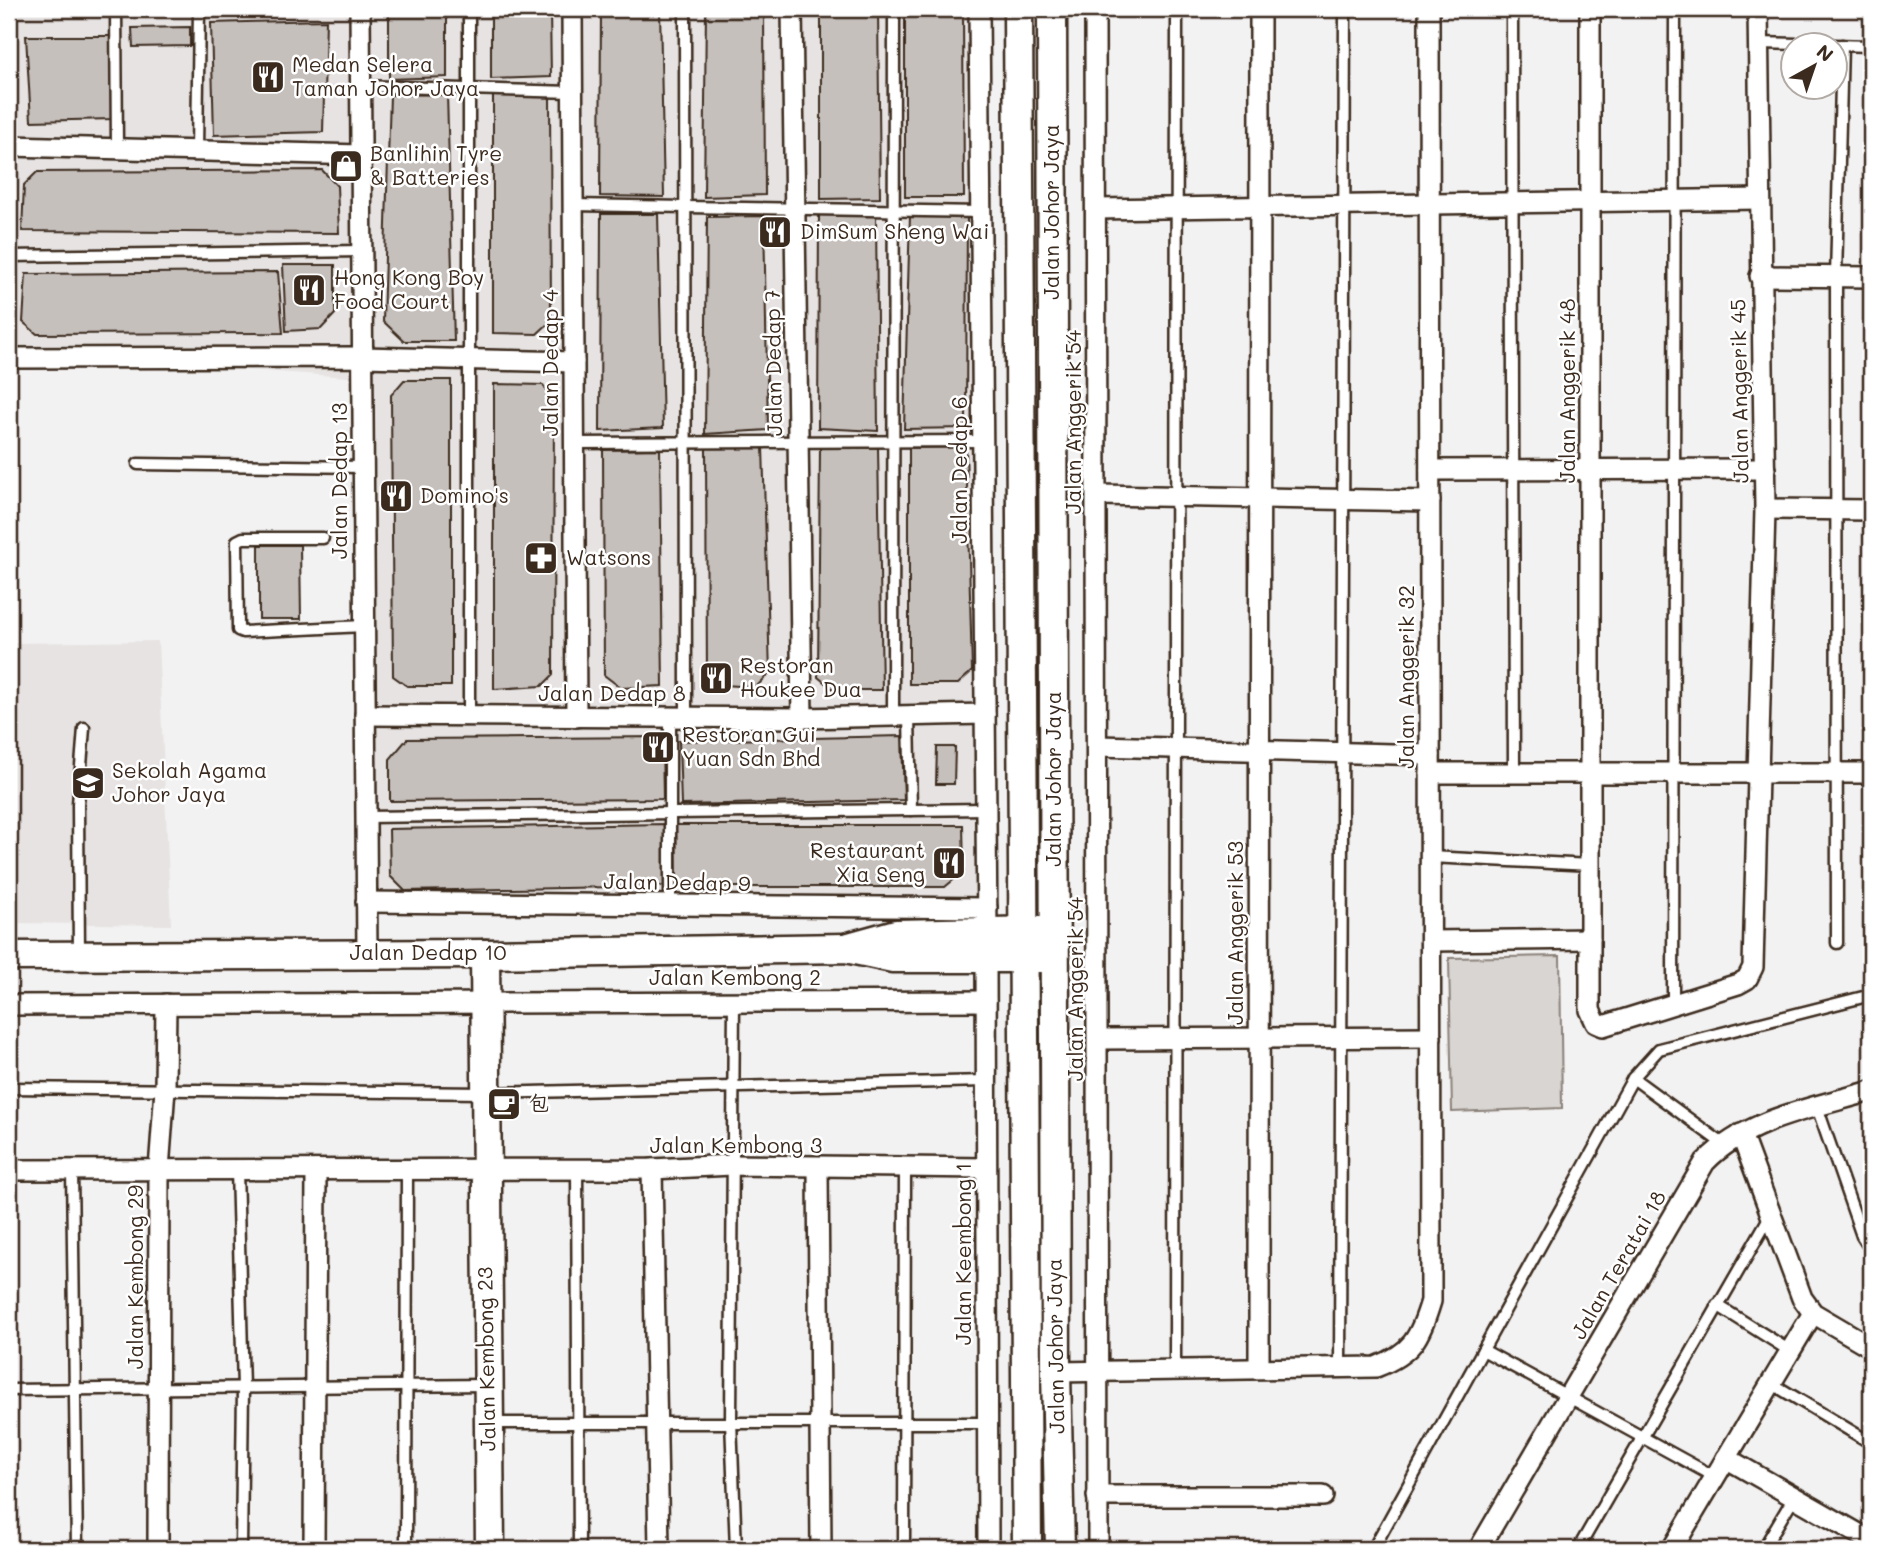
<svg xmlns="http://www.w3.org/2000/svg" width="1880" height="1558" viewBox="0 0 1880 1558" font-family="Mali,'LXGW WenKai TC',sans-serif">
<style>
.built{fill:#e6e3e2}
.green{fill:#d8d5d2;stroke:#8a8078;stroke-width:2}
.building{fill:#c6c0bd;stroke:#3b2a1e;stroke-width:2}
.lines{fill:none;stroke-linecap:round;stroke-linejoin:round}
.lane-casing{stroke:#3b2a1e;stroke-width:15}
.street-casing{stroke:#3b2a1e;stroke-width:24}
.secondary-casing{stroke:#3b2a1e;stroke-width:33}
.lane{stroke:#fff;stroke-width:10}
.street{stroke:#fff;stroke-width:19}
.secondary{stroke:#fff;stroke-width:28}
.labels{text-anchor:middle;stroke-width:5;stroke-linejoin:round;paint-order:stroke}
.poi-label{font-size:21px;fill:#3b2a1e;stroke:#fff;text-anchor:start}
.street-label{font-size:21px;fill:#3b2a1e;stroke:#fff}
</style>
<rect width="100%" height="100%" fill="#f3f2f2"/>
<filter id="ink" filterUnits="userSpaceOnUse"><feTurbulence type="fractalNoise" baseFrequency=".0143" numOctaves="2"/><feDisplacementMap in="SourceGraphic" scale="14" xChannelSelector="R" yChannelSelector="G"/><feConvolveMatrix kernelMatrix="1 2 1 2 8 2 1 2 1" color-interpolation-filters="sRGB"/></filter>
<g filter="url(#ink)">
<!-- built -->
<g class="built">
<polygon points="9,9 975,9 979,901 378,898 375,379 9,353"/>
<polygon points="158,641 171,925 13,923 12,643"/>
</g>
<!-- green -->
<polygon class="green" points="1560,956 1562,1108 1452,1112 1449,958"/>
<!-- building -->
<g class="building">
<polygon points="389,9 447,9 447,77 389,79"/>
<polygon points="491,9 550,9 551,77 491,79"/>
<polygon points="601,9 660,9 664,197 600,196"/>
<polygon points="706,9 764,9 765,195 704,197"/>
<polygon points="821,9 878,9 880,198 821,199"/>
<polygon points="905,9 963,9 964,197 905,197"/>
<polygon points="326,20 323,132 214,135 211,23"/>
<polygon points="190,27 190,46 133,47 132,28"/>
<polygon points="26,36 112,36 113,119 31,121"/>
<polygon points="447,94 454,341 404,341 383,321 390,95"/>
<polygon points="493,95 550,95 551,321 537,334 493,333"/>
<polygon points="322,170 337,186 339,233 22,231 24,185 37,172"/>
<polygon points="601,214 658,214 663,428 600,431"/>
<polygon points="876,214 878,431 818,428 819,215"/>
<polygon points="967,214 966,428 904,429 910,215"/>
<polygon points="764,216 768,430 705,434 707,217"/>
<polygon points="283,265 335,265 335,314 321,329 286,331"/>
<polygon points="278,272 283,333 37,334 23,322 26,274"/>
<polygon points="404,380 451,380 451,686 407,686 393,676 391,395"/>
<polygon points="494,384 543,385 554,400 553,675 542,686 494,689"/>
<polygon points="763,447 770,673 756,687 707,684 706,448"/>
<polygon points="878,447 882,690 834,690 818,677 820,448"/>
<polygon points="966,447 972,671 958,684 909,684 909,448"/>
<polygon points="660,449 663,686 621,688 604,675 603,450"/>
<polygon points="259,545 300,545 301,619 259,619"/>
<polygon points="902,736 904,800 681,805 679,741"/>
<polygon points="662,737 663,799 390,801 390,759 407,739"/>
<polygon points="937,747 955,747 954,784 936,784"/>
<polygon points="665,824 666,886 405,891 390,876 389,829"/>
<polygon points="676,825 963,825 964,871 945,887 677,887"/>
</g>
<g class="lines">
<!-- lane casing -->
<g class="lane-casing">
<g id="lane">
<polyline points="116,9 117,149"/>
<polyline points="685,9 686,717"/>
<polyline points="1512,9 1514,773"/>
<polyline points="1759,43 1871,46"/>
<polyline points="360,86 573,92"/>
<polyline points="197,150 199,9"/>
<polyline points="573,205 981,212"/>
<polyline points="9,256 361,251"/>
<polyline points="575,443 983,441"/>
<polyline points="138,464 363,467"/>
<polyline points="323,538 243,538 237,541 238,630 243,632 364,626"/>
<polyline points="909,715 911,810"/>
<polyline points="469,716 469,9"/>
<polyline points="893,716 894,9"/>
<polyline points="366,817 986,809"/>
<polyline points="1430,857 1591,865"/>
<polyline points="670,906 670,717"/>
<polyline points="1837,943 1836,277 1842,45"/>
<polyline points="79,955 78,804 84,728"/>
<polyline points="734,1001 731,1421 736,1549"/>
<polyline points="1673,1006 1675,9"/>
<polyline points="1633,1078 1723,1144"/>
<polyline points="9,1088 485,1093 986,1081"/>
<polyline points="1817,1107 1862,1236 1871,1250"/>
<polyline points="577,1169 579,1549"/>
<polyline points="72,1170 77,1549"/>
<polyline points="237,1170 243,1388 241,1549"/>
<polyline points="1717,1305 1790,1351"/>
<polyline points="1483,1350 1715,1477"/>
<polyline points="1175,1369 1177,9"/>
<polyline points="1340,1369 1345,9"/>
<polyline points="1771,1383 1871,1443"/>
<polyline points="9,1390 487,1385"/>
<polyline points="492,1423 987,1423"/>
<polyline points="406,1549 407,1170"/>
<polyline points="904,1549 905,1168"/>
<polyline points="1373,1549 1633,1078 1659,1049 1871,995"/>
<polyline points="1578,1549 1770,1216"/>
<polyline points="1763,1549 1794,1497"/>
</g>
</g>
<!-- street casing -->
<g class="street-casing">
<g id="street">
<polyline points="360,9 367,953"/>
<polyline points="572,9 576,717"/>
<polyline points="792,9 802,718"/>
<polyline points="979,9 987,932"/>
<polyline points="1095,9 1098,1549"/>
<polyline points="1590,9 1590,1010 1596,1023 1603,1026 1738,984 1747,979 1753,967 1765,509 1758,9"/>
<polyline points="9,146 361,155"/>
<polyline points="1096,209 1760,199"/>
<polyline points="1760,276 1871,277"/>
<polyline points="9,358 362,357 574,362"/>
<polyline points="1430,470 1765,469"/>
<polyline points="1097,495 1430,501"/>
<polyline points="1765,509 1871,510"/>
<polyline points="365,715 802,718 985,714"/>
<polyline points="1098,746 1430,755"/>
<polyline points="1430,773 1871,773"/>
<polyline points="366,902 987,908"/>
<polyline points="1431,941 1590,939"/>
<polyline points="986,958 988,1549"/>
<polyline points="9,1005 986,1001"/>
<polyline points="1099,1039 1431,1037"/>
<polyline points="1741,1134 1802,1298 1813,1313 1871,1347"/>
<polyline points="818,1168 821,1549"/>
<polyline points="652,1169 659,1549"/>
<polyline points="9,1170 652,1169 732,1165 986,1168"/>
<polyline points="1259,1367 1260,9"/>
<path d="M1056,1372L1376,1367C1412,1353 1420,1338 1431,1301L1429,9"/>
<polyline points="1726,1458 1871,1541"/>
<polyline points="1097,1496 1323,1496"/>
<polyline points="158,1549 159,1169 165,1089 166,1004"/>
<polyline points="314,1549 316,1170"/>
<path d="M1479,1549L1705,1162C1748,1118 1814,1108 1871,1091"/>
<polyline points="1672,1549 1813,1313"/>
</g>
</g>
<!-- secondary casing -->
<g class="secondary-casing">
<g id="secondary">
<polyline points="1018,9 1027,1549"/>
<polyline points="1052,9 1056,1372 1060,1549"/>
<polyline points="849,947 896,934 1041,931"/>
<polyline points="485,954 490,1549"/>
<polyline points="9,956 485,954 846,948 893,958 1041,958"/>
</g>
</g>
<!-- lane -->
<use href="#lane" class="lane"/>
<!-- street -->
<use href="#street" class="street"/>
<!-- secondary -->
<use href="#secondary" class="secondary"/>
</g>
</g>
<!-- icons -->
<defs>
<g id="restaurant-square" transform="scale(1.75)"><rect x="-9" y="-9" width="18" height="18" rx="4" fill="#3b2a1e" stroke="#fff"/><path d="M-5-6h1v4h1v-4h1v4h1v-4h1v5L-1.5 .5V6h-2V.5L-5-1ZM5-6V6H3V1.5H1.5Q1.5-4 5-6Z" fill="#fff"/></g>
<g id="shop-square" transform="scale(1.75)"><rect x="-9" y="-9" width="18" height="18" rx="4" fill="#3b2a1e" stroke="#fff"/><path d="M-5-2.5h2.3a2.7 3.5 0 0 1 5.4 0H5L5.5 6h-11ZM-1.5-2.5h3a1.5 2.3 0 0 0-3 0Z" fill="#fff"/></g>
<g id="pharmacy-square" transform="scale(1.75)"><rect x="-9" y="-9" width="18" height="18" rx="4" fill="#3b2a1e" stroke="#fff"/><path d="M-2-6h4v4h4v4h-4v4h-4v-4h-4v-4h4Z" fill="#fff"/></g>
<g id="school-square" transform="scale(1.75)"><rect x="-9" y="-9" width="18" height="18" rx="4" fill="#3b2a1e" stroke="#fff"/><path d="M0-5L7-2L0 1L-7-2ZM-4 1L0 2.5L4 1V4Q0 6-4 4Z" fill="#fff"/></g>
<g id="cafe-square" transform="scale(1.75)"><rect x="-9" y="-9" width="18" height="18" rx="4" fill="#3b2a1e" stroke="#fff"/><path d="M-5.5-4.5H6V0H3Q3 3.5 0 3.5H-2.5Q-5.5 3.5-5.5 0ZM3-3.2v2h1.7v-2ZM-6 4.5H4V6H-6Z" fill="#fff"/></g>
</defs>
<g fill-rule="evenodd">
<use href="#restaurant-square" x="268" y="77"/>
<use href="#shop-square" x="346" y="166"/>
<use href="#restaurant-square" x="775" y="232"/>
<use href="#restaurant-square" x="309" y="290"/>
<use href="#restaurant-square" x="396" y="496"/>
<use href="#pharmacy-square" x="541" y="558"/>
<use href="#restaurant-square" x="716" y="678"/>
<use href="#restaurant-square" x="658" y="747"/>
<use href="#school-square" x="88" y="783"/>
<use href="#restaurant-square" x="949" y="863"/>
<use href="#cafe-square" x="504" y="1104"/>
</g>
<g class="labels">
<!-- poi labels -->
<g class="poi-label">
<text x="292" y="72">Medan Selera<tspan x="292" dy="24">Taman Johor Jaya</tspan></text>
<text x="370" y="161">Banlihin Tyre<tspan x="370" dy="24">&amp; Batteries</tspan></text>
<text x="800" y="239">DimSum Sheng Wai</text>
<text x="334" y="285">Hong Kong Boy<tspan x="334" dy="24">Food Court</tspan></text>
<text x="420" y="503">Domino's</text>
<text x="566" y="565">Watsons</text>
<text x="740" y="673">Restoran<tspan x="740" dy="24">Houkee Dua</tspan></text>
<text x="682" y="742">Restoran Gui<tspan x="682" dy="24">Yuan Sdn Bhd</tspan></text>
<text x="112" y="778">Sekolah Agama<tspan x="112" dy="24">Johor Jaya</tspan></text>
<text x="925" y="858" text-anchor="end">Restaurant<tspan x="925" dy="24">Xia Seng</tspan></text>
<text x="528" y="1111">包</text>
</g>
<!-- street labels -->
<g class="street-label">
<text transform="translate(1052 212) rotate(-90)" y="7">Jalan Johor Jaya</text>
<text transform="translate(551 363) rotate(-90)" y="7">Jalan Dedap 4</text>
<text transform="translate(774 363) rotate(-91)" y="7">Jalan Dedap 7</text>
<text transform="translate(1568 391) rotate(-90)" y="7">Jalan Anggerik 48</text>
<text transform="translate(1740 391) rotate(-91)" y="7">Jalan Anggerik 45</text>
<text transform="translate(1074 422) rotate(-90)" y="7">Jalan Anggerik 54</text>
<text transform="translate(960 470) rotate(-90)" y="7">Jalan Dedap 6</text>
<text transform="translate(340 481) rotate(-90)" y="7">Jalan Dedap 13</text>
<text transform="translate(1407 677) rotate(-90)" y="7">Jalan Anggerik 32</text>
<text x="612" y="701">Jalan Dedap 8</text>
<text transform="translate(1054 779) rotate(-90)" y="7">Jalan Johor Jaya</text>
<text transform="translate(677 883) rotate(1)" y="7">Jalan Dedap 9</text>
<text transform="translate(1236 933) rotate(-90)" y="7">Jalan Anggerik 53</text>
<text x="428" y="960">Jalan Dedap 10</text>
<text x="735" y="985">Jalan Kembong 2</text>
<text transform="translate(1076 989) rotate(-90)" y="7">Jalan Anggerik 54</text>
<text x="736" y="1153">Jalan Kembong 3</text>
<text transform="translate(964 1254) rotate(-90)" y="7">Jalan Keembong 1</text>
<text transform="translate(1619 1265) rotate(-60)" y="7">Jalan Teratai 18</text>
<text transform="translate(136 1277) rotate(-90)" y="7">Jalan Kembong 29</text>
<text transform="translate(1056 1346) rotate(-91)" y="7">Jalan Johor Jaya</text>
<text transform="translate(487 1359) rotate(-91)" y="7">Jalan Kembong 23</text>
</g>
</g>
<!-- margin -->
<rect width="1880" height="1558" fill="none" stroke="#fff" stroke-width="35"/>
<rect x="18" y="18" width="1845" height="1523" fill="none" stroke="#3b2a1e" stroke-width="2.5" filter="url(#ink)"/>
<!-- north arrow -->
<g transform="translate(1814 66) rotate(40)"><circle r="33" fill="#ffffff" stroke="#b1aaa5" stroke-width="2"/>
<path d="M0-5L12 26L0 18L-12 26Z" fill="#3b2a1e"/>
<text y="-10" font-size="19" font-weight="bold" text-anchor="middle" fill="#3b2a1e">N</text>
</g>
</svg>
